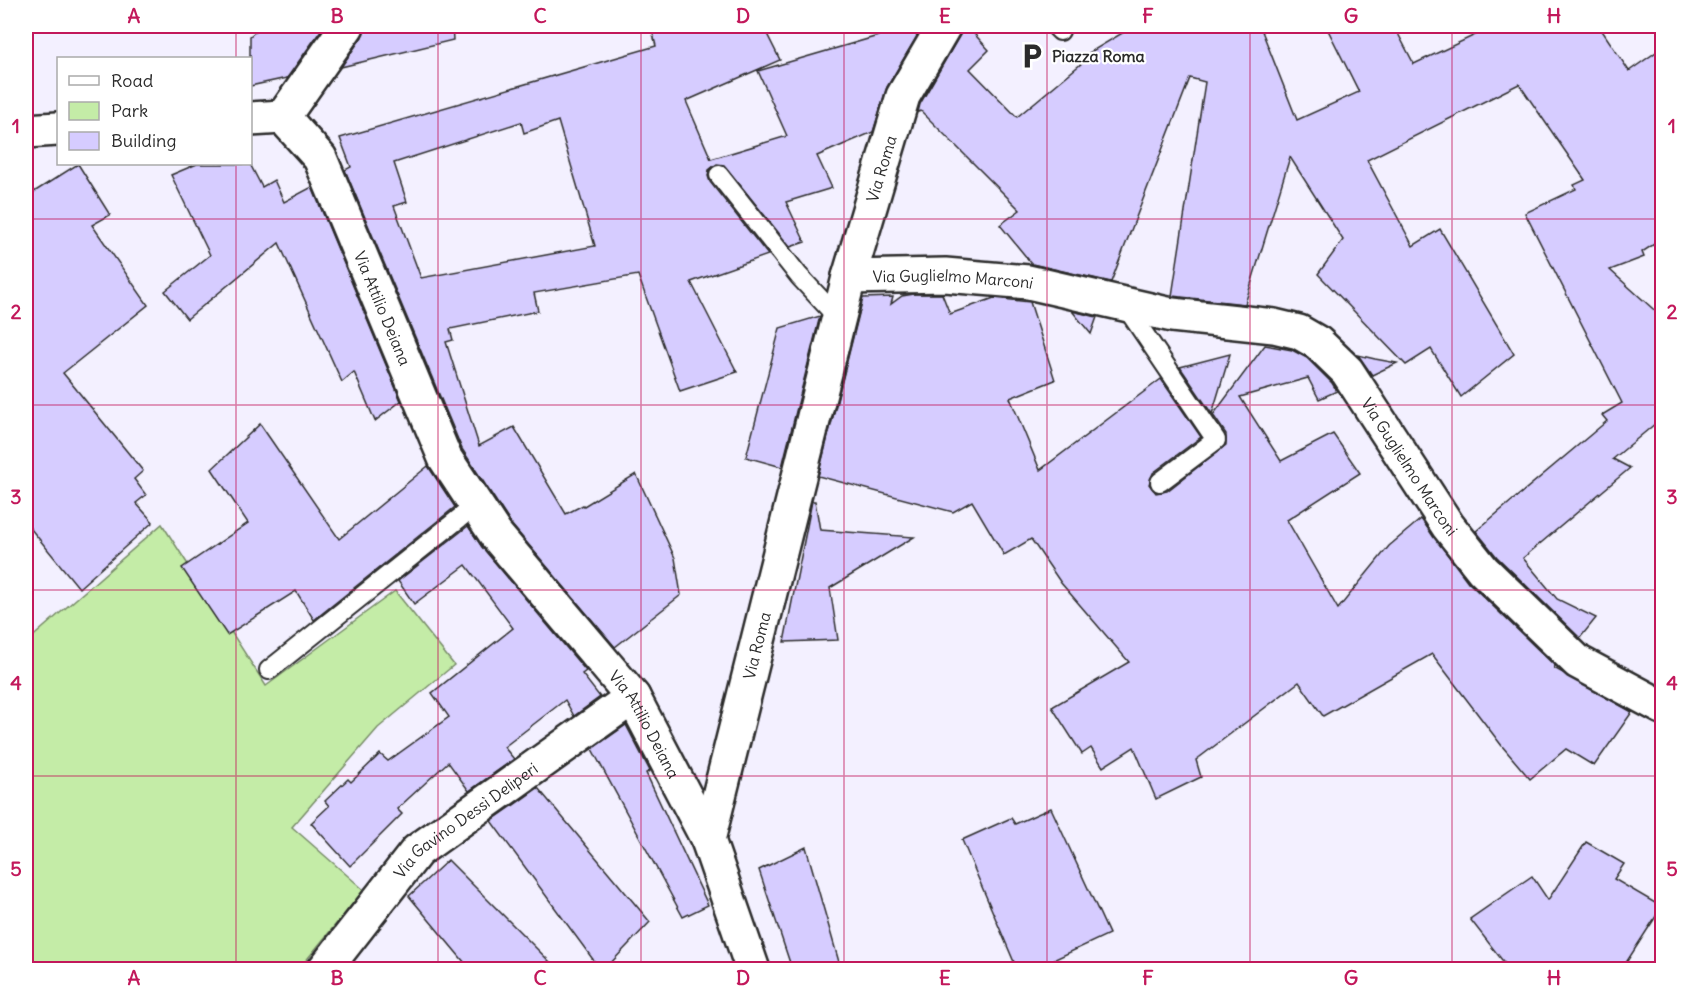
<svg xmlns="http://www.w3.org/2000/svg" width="1688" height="995" viewBox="0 0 1688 995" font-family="Delius,sans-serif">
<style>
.green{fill:#c4eca7;stroke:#788c69;stroke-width:1.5}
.building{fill:#d6ccff;stroke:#2b2b2b;stroke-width:1.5;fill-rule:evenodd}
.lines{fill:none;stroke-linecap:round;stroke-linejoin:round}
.service-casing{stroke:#2b2b2b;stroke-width:22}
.minor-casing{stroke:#2b2b2b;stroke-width:38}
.tertiary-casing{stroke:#2b2b2b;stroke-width:38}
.service{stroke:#fff;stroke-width:18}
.minor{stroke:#fff;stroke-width:33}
.tertiary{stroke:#fff;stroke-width:33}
.grid{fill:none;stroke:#c2185b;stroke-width:1.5;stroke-opacity:0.55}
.labels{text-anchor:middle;stroke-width:4.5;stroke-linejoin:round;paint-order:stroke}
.poi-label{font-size:16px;font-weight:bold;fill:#2b2b2b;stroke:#fff;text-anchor:start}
.street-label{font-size:16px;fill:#2b2b2b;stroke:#fff}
.neatline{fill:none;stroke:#c2185b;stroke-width:2}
.grid-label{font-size:20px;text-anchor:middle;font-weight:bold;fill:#c2185b}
</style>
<rect width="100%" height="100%" fill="#f3f0ff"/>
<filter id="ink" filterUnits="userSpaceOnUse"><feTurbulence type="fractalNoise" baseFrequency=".0167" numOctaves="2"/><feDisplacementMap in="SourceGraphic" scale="12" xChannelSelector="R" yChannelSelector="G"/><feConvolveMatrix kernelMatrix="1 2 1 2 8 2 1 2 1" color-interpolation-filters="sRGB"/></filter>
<g filter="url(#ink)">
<!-- green -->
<polygon class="green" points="162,524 266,686 395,591 454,665 378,728 292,827 364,890 299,969 26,969 26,637 29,640"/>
<!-- building -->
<g class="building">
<polygon points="262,26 324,26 287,78 250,86 250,36"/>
<polygon points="365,26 452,26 453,40 341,67 362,37"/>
<path d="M651,26H763L780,60L686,101L711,159L787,136L758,71L878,36L884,26H923L887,87L873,132L817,156L832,188L786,202L805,242L790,247L724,165L717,164L709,170L708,176L710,182L768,255L691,282L737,372L680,391L638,275L534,293L538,311L450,329L453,340L446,342L479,446L514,427L566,514L583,505L584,506L636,474L675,558L681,595L615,647L511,524L462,449L345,170L351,167L340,138L656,46ZM558,121L595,246L421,278L394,206L407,202L394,163L521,122L524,133Z"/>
<polygon points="963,26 967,26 989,50 970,69 1017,117 1088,58 1087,54 1134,26 1260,26 1297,120 1359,92 1326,26 1394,26 1414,64 1494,26 1599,26 1629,71 1662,48 1662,239 1642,252 1644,257 1610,270 1662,317 1662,418 1613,459 1630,468 1523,558 1557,599 1596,618 1580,638 1497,557 1476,531 1607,421 1602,415 1622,403 1525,213 1576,189 1574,185 1585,180 1519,84 1367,160 1413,246 1440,229 1514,354 1461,397 1431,349 1406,365 1318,274 1343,240 1290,157 1245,304 1172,296 1205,82 1190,78 1111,282 1032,264 1000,225 1020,210 921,111 918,112 920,104 960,35"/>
<polygon points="78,164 110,215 92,225 148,305 63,373 143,471 134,479 146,495 136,503 153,522 79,588 26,523 26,197"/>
<polygon points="197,164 250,164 262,187 274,180 284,202 312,187 401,401 375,421 354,372 342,382 279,243 187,319 165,291 210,255 171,175"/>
<polygon points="914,294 942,294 950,314 994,298 1030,302 1055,380 1010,398 1040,470 1161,379 1201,437 1153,473 1149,484 1156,493 1167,491 1226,445 1226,434 1213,415 1265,345 1292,350 1307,358 1332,383 1337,391 1319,399 1308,378 1240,397 1281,461 1333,434 1360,473 1287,520 1338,609 1389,546 1421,519 1468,582 1555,666 1554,668 1632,712 1594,766 1566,749 1530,779 1502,746 1432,654 1323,716 1299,682 1196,760 1201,777 1156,799 1134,747 1103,767 1091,748 1082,754 1052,707 1129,662 1061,583 1031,539 1004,555 972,501 953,512 818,476 863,298 893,297 891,304 902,296"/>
<polygon points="1072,311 1097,317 1091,334"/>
<polygon points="820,316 782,467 746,457 780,328"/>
<polygon points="1230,354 1212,414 1180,367"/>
<polygon points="1358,355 1375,359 1397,363 1372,375"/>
<polygon points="260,424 339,539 428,466 455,507 314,620 296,591 227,635 182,568 248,523 212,469"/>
<polygon points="812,501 815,501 820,530 914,537 830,588 838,640 784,642"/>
<polygon points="468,526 482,547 586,671 582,674 600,697 574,716 565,700 504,747 514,759 469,791 448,762 397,809 402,814 350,866 311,823 329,806 325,801 348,779 351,782 380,754 388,761 449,717 432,693 513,628 466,565 414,604 398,581"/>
<polygon points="626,725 650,771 646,773 708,905 683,917 592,749"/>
<polygon points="538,788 650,922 605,969 600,969 491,821"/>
<polygon points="1051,808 1109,934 1034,969 1017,969 962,840 1011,818 1015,824"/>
<polygon points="1586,842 1624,864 1614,879 1662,907 1622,969 1509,969 1470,919 1532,876 1548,900"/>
<polygon points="806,847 841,969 792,969 759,870"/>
<polygon points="448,860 557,969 470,969 409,896"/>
</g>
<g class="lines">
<!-- service casing -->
<g class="service-casing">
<g id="service">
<polyline points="1055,26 1060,31"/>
<polyline points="719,175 799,276 839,319"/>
<polyline points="1124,304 1216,440 1160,482"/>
<polyline points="269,670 476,505"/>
</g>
</g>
<!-- minor casing -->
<g class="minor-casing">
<g id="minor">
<path id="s1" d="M283,117L320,158L445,458L496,535L633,697L708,840"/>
<polyline points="283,117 347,26"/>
<polyline points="250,119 283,117"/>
<polyline points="26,131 58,129"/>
<path id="s2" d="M849,277L945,275L1028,282L1172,315L1274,326L1299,332L1318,343L1347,371L1448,526L1483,570L1578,662L1662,707"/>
<path id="s3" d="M324,970L417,851L633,697"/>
</g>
</g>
<!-- tertiary casing -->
<g class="tertiary-casing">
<g id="tertiary">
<path id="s4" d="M753,970L708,840L849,277L903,96L944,26"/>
</g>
</g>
<!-- service -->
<use href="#service" class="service"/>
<!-- minor -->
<use href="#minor" class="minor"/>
<!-- tertiary -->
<use href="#tertiary" class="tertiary"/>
</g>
</g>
<!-- grid -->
<path class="grid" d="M236,26V58M438,26V970M641,26V970M844,26V970M1047,26V970M1250,26V970M1452,26V970M236,164V970M26,219H1662M26,405H1662M26,590H1662M26,776H1662"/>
<!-- icons -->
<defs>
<g id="parking-bare" transform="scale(2.07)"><path d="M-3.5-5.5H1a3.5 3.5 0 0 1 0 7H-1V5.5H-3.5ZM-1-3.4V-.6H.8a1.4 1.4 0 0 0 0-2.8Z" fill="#2b2b2b" stroke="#fff" stroke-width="2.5" paint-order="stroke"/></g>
</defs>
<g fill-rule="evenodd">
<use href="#parking-bare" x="1032" y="56"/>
</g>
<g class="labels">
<!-- poi labels -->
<g class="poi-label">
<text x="1052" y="62">Piazza Roma</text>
</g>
<!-- street labels -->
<g class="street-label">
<text dy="6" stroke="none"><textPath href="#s4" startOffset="831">Via Roma</textPath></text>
<text dy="6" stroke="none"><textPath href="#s2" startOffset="104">Via Guglielmo Marconi</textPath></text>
<text dy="6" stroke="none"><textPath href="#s1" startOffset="218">Via Attilio Deiana</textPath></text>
<text dy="6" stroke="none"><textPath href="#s2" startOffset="632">Via Guglielmo Marconi</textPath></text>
<text dy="6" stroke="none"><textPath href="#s4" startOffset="338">Via Roma</textPath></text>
<text dy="6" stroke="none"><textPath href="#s1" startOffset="714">Via Attilio Deiana</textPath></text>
<text dy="6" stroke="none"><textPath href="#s3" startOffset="208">Via Gavino Dessì Deliperi</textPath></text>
</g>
</g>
<!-- margin -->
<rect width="1688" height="995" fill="none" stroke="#fff" stroke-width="66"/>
<!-- legend -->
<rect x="57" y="57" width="195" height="108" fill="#ffffff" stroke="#aaaaaa" stroke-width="1.5"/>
<rect x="69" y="76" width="30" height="9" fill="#ffffff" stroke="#aaaaaa" stroke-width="1.5"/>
<text x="111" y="87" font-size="18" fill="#2b2b2b">Road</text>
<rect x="69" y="102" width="30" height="18" fill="#c4eca7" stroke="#aaaaaa" stroke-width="1.5"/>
<text x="111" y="117" font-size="18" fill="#2b2b2b">Park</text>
<rect x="69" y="132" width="30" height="18" fill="#d6ccff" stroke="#aaaaaa" stroke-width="1.5"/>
<text x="111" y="147" font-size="18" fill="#2b2b2b">Building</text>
<rect x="33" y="33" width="1622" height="929" class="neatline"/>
<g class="grid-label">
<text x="134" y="23">A</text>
<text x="337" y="23">B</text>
<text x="540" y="23">C</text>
<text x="743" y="23">D</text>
<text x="945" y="23">E</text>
<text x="1148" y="23">F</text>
<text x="1351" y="23">G</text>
<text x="1554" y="23">H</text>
<text x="16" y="133">1</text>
<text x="1672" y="133">1</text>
<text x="16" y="319">2</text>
<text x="1672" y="319">2</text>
<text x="16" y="504">3</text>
<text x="1672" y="504">3</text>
<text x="16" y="690">4</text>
<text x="1672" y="690">4</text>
<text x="16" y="876">5</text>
<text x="1672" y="876">5</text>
<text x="134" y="985">A</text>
<text x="337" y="985">B</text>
<text x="540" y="985">C</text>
<text x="743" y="985">D</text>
<text x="945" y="985">E</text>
<text x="1148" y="985">F</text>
<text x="1351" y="985">G</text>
<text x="1554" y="985">H</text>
</g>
</svg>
